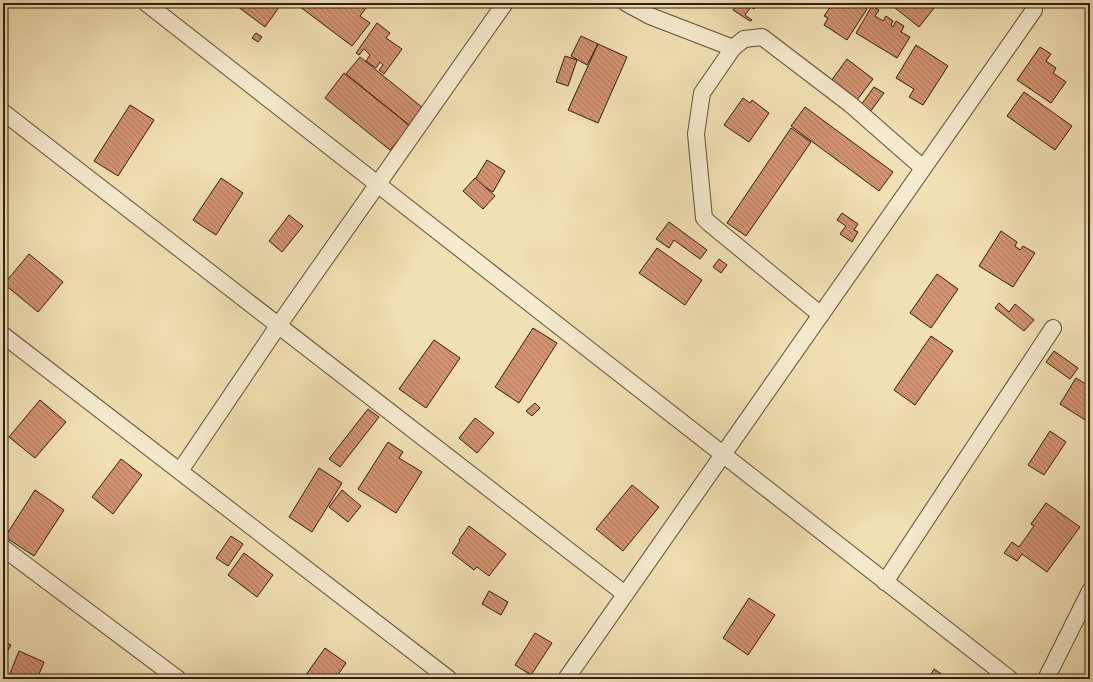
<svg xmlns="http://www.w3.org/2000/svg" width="1093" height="682" viewBox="0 0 1093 682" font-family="'Libre Bodoni',serif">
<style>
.building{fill:url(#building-back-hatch);stroke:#2f1e13}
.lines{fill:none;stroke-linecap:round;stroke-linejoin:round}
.minor-casing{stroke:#604e3b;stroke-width:18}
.minor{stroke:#f6ebce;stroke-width:16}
</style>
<defs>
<pattern id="building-back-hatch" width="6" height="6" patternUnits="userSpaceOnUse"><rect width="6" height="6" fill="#d39371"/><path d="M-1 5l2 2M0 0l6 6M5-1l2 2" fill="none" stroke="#ac775c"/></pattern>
</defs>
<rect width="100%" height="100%" fill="#f1e0b3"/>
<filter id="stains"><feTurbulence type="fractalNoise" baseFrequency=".005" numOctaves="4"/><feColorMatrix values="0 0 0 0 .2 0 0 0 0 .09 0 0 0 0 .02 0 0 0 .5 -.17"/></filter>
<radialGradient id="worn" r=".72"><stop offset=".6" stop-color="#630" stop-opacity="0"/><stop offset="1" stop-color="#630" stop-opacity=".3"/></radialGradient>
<!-- building -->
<g class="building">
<polygon points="239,3 282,3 265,27 237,6"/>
<polygon points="295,3 359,3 366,8 360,16 370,23 352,46"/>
<polygon points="738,3 758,3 754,9 751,7 745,15 752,20 750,21 733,10"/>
<polygon points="833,3 848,3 847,5 850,6 852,3 860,3 859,4 867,9 847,40 824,25 828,18 824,16"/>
<polygon points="897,3 938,3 919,27 894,7"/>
<polygon points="872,6 879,10 875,16 883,21 886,16 893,21 891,25 893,27 896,21 904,26 901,32 910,37 897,58 856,33"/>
<polygon points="377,23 390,33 386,38 402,49 384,74 379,70 383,65 380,62 376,68 366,61 370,55 364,49 359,55 356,53"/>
<polygon points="256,33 262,37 258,42 252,38"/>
<polygon points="581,36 598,44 587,65 571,56"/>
<polygon points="598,44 627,57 598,123 568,110"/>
<polygon points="916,45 948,66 923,105 909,97 914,89 896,78"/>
<polygon points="1040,47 1051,54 1046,61 1056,68 1053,73 1066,82 1051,103 1017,80"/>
<polygon points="565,56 577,60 568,86 556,82"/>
<polygon points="360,57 423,108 409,125 346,74"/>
<polygon points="847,59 873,79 857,100 831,81"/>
<polygon points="344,73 410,126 390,150 325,98"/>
<polygon points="874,87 884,93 870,112 861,105"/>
<polygon points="1024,92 1072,126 1055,150 1007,116"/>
<polygon points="743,98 750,103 752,100 769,113 749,142 724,125"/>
<polygon points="130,105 154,120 118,176 94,161"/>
<polygon points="805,107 893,172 879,191 791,126"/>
<polygon points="791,128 811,142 746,236 727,223"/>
<polygon points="487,160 505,171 493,192 474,181"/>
<polygon points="221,178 243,193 216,235 193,220"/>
<polygon points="475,178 495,196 483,209 463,191"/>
<polygon points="842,213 858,224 854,230 858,232 852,242 840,234 846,226 837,220"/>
<polygon points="289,215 303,226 282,252 269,241"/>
<polygon points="669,222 707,250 700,259 674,240 669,248 656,239"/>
<polygon points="1001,231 1017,242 1015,246 1020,250 1023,246 1035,253 1013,287 979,266"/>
<polygon points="657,248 702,280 685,305 639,273"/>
<polygon points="29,254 63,282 38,312 4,284"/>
<polygon points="719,259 727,265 721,273 713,267"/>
<polygon points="937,274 958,289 931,328 910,313"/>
<polygon points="999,303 1009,312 1015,304 1034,320 1024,331 995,308"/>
<polygon points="533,328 557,343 519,403 495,387"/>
<polygon points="931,336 953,351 915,405 894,390"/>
<polygon points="434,340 460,358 426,408 399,389"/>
<polygon points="1054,351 1078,368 1070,379 1046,362"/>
<polygon points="1076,378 1090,387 1090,423 1060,404"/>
<polygon points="40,400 66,422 35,458 9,437"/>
<polygon points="535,403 540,408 532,416 526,411"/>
<polygon points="368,409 379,417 340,467 329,459"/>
<polygon points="475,418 494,433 477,453 459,438"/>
<polygon points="1050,431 1066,442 1044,475 1028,465"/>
<polygon points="388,442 403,452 399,458 422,472 396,513 358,489"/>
<polygon points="121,459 142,475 113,514 92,497"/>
<polygon points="319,468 342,483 312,532 289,517"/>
<polygon points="632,485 659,507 623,551 596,529"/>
<polygon points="35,490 64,510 34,556 5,537"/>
<polygon points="342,490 361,506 348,522 329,507"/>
<polygon points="1046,503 1080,527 1047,572 1022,554 1017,561 1004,553 1012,542 1019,547 1034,526 1031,524"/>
<polygon points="469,526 506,554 489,576 477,567 474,570 452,553 460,541 459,540"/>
<polygon points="231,536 243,544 228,566 216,558"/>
<polygon points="244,553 273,575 257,597 228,575"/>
<polygon points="489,591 508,602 501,615 482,604"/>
<polygon points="749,598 775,615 748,655 723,638"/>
<polygon points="535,633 552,643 531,675 515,665"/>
<polygon points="3,641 11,645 3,660"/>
<polygon points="325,648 346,663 335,679 303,679"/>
<polygon points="19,651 44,662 37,679 16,679 9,676"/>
<polygon points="934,669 949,679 928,679"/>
</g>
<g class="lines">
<!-- minor casing -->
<g class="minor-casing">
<g id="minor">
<polyline points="146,3 1010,679"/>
<polyline points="626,3 650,16 733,48"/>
<polyline points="3,112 625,594"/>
<polyline points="821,315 709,223 704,218 696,134 702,93 733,48 744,39 762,37 850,104 923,168"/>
<polyline points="3,335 449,679"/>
<polyline points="180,471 278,326 505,3"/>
<polyline points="3,548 178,679"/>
<polyline points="885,582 1053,328"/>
<polyline points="566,679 1034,10"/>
<polyline points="1046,679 1090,591"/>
</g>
</g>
<!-- minor -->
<use href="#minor" class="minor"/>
</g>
<!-- margin -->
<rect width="1093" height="682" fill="none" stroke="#f1e0b3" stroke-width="16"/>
<rect x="4" y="4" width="1085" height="674" fill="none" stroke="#2f1e13" stroke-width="2"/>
<rect x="8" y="8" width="1077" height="666" fill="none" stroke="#2f1e13"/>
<rect width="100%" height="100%" filter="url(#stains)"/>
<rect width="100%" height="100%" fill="url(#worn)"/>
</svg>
